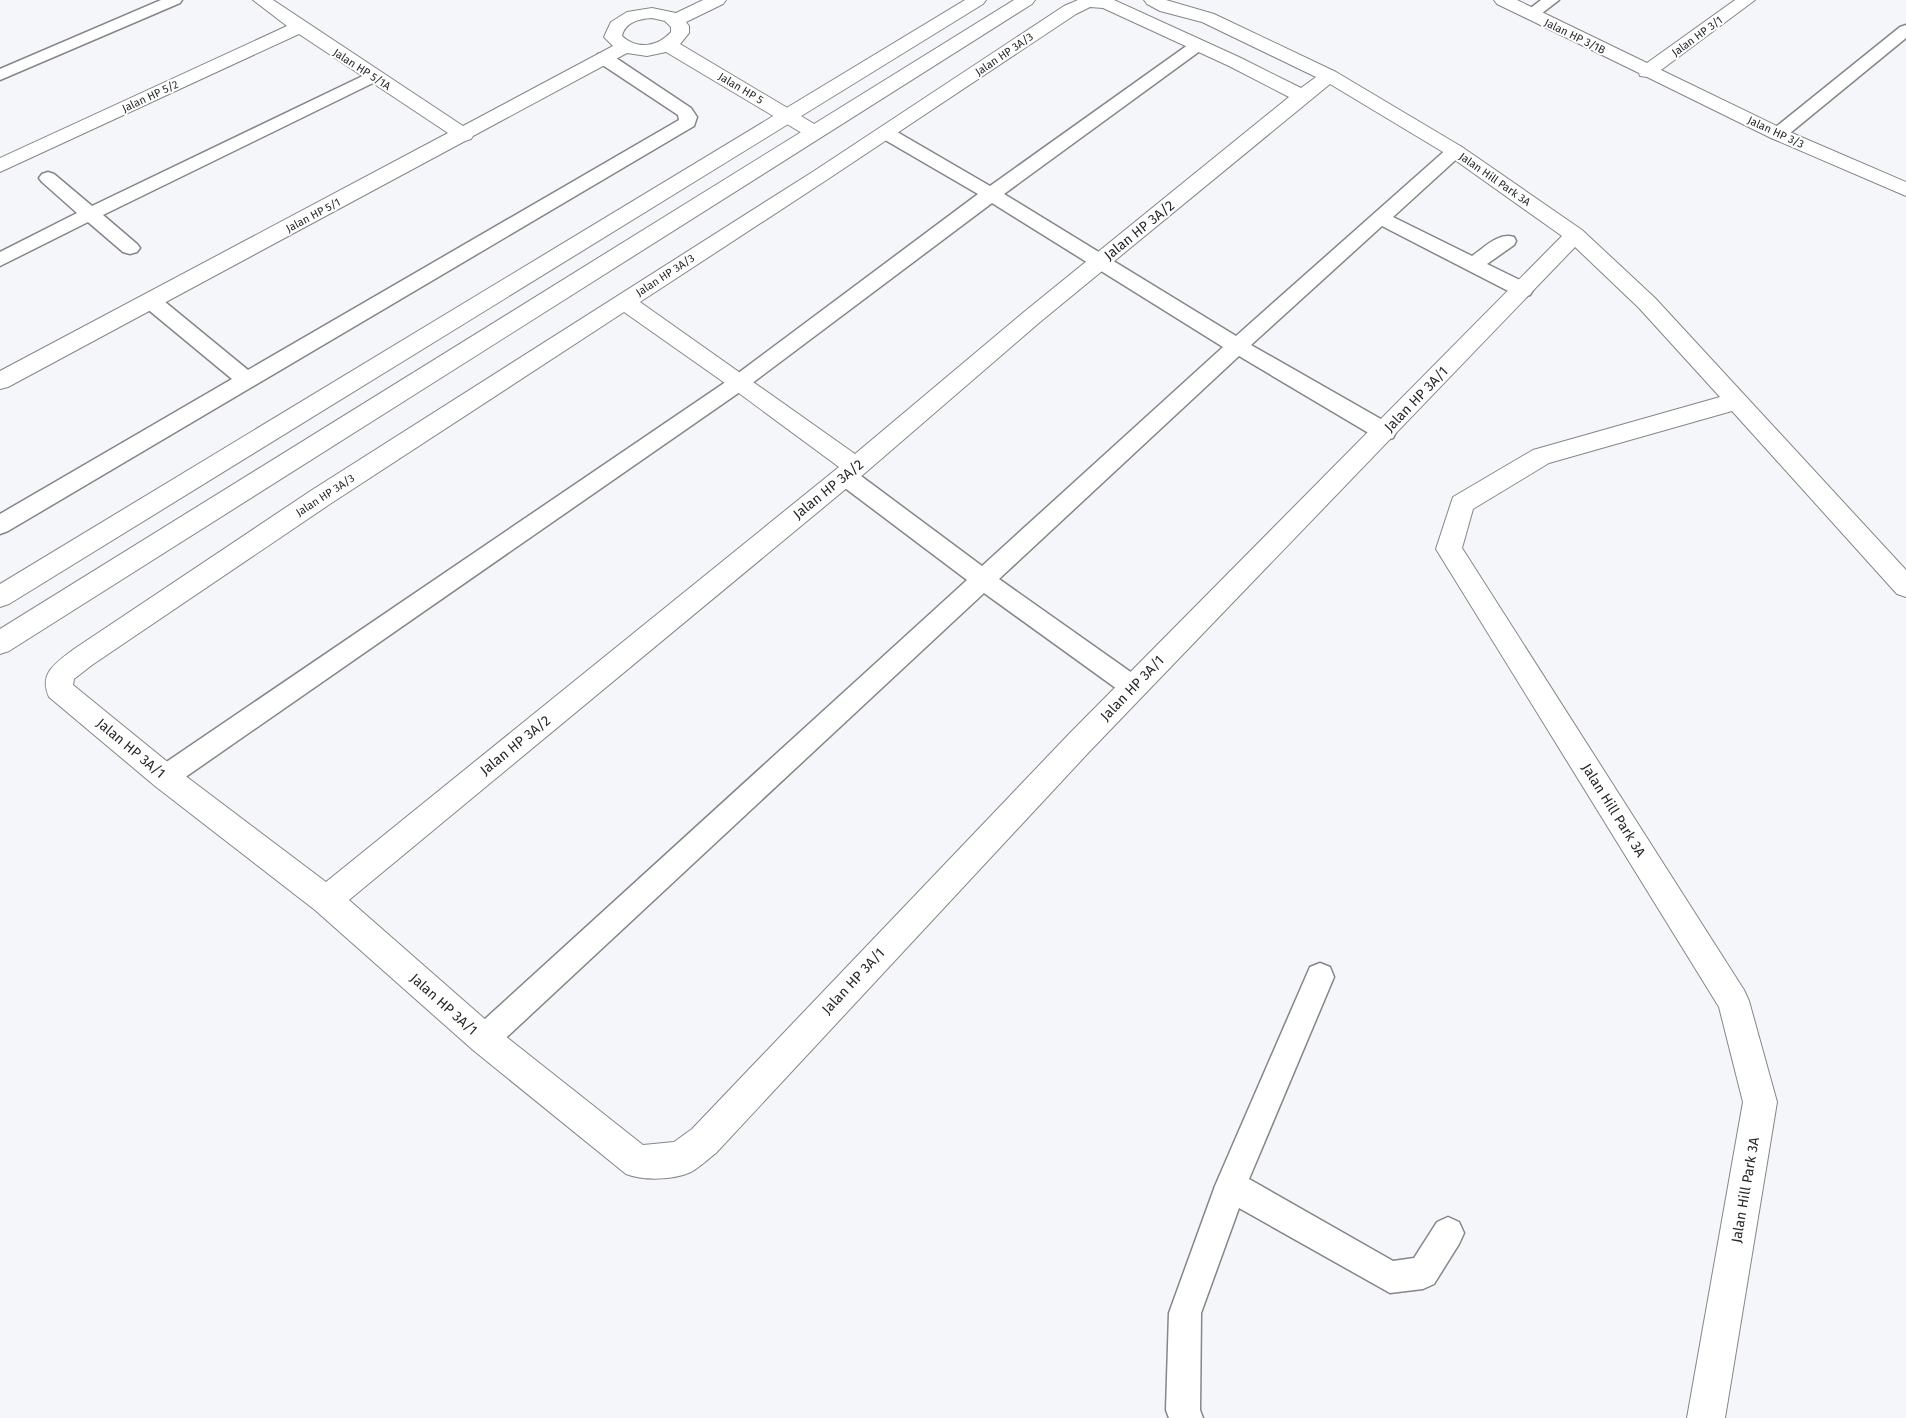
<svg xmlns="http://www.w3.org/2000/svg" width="1906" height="1418" font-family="'Fira Sans',sans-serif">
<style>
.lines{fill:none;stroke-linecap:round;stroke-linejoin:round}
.lane-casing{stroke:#848689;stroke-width:3}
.street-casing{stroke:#848689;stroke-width:2}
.secondary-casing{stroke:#848689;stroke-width:2}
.lane{fill:#fff;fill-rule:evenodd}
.street{fill:#fff;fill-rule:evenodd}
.secondary{fill:#fff;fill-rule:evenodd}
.labels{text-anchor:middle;stroke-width:4;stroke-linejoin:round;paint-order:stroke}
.far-street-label{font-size:11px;fill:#272729;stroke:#fff}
.street-label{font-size:14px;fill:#272729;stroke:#fff}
</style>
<rect width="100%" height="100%" fill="#f4f6f9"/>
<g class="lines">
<g class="lane-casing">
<g id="lane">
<polygon points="161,0 182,0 180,3 0,80 0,69"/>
<polygon points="1541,0 1559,0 1537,17 1525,17 1523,14"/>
<polygon points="1906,25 1906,38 1784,138 1778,139 1772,138 1769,134 1772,130 1900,27"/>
<path d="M1198,40L1204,42L1206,45L1204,48L1004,194L1236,336L1449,147L1455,146L1461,147L1464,151L1461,155L1393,217L1472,256C1484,248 1498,232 1514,237L1516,241L1514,245L1487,264L1530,285L1533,290L1530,295L1523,297L1516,295L1382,226L1251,345L1393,426L1396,432L1393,438L1385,440L1377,438L1239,356L999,579L1142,680L1145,687L1142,694L1133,697L1124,694L984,593L494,1049L484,1054L474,1049L469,1039L474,1029L967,580L837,482L834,476L837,470L845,468L853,470L982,566L1223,347L992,203L747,387L174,785L165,788L156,785L152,777L156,769L733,377L978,194L880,137L877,133L880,129L886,128L892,129L990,186L1192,42Z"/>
<polygon points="604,53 610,54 691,108 697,117 694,126 8,531 0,534 0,514 232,379 145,307 142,302 145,297 152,295 159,297 248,370 679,120 678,115 598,62 596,58 598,54"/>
<polygon points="373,71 379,72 381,76 379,80 103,215 137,244 140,248 137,252 130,254 123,252 88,222 0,266 0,252 77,213 42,182 39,178 42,174 48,172 54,174 92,206"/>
<polygon points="1320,963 1330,967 1334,977 1249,1179 1393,1261 1414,1258 1437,1222 1448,1217 1459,1222 1464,1233 1459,1244 1434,1284 1423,1289 1390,1293 1239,1208 1201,1313 1200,1410 1203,1418 1169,1418 1166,1410 1169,1313 1215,1186 1310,967"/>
</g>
</g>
<g class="street-casing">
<g id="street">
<path d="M253,0H273L463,126L613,46L604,37L611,22L627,12L652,8L676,13L703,0H726L723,4L686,22L689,26V33L680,44L821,128L824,132L821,136L814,138L807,136L666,52L647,56L627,53L473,136L471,139L465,141L8,387L0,389V371L448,133L299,34L0,172V158L287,26ZM652,18L665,21L671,27V32C658,47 637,50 622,36C625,22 639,19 652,18Z"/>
<path d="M1078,0H1114L1241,58L1301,88L1316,77L1202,22L1160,11L1147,4L1144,0H1166L1214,14L1336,72L1462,147L1582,230L1655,298L1906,570V597L1897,594L1732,411L1549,463L1473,509L1462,548L1744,990L1749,1001L1777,1102L1725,1418H1687L1743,1102L1719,1007L1436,549L1453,497L1533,450L1720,397L1639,308L1575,247L1089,752L716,1153C708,1159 700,1167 691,1172C673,1180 644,1181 626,1174L473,1050L315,910L155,786L49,697C38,673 57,662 74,649L312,490L814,171L1064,6ZM1090,7L1103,8L1229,66L1289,97L1024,312L855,454L640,302L828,179L1076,14ZM1330,84L1448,155L1562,236L1069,734L692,1129L674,1142L643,1145L495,1028L349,900L865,473L1040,322ZM624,312L732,388L839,467L326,882L175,768L73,685L74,679L92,665L330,504Z"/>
<polygon points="1494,0 1517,0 1647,63 1735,0 1755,0 1661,70 1785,130 1906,182 1906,196 1771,138 1647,77 1640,76 1639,73 1497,4"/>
</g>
</g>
<g class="secondary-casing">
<g id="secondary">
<polygon points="965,0 986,0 983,4 9,604 0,607 0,584"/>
<polygon points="1014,0 1035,0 1032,4 9,651 0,654 0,629"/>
</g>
</g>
<use href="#lane" class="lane"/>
<use href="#street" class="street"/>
<use href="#secondary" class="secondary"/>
</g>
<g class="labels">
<g class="far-street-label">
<text transform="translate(1575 36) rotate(26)" y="4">Jalan HP 3/1B</text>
<text transform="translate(1697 36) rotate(-36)" y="4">Jalan HP 3/1</text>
<text transform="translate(1004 54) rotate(-34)" y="4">Jalan HP 3A/3</text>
<text transform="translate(362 69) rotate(33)" y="4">Jalan HP 5/1A</text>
<text transform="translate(741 88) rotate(31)" y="4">Jalan HP 5</text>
<text transform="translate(150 96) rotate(-25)" y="4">Jalan HP 5/2</text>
<text transform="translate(1776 132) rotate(25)" y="4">Jalan HP 3/3</text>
<text transform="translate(1495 179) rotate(35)" y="4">Jalan Hill Park 3A</text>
<text transform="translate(313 215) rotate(-28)" y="4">Jalan HP 5/1</text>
<text transform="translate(665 275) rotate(-33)" y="4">Jalan HP 3A/3</text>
<text transform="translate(325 495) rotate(-33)" y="4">Jalan HP 3A/3</text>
</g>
<g class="street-label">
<text transform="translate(1139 230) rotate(-39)" y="5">Jalan HP 3A/2</text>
<text transform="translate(1416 399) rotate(-46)" y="5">Jalan HP 3A/1</text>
<text transform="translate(828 489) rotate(-39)" y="5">Jalan HP 3A/2</text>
<text transform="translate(1132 688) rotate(-46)" y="5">Jalan HP 3A/1</text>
<text transform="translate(515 745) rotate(-39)" y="5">Jalan HP 3A/2</text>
<text transform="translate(131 748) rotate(40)" y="5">Jalan HP 3A/1</text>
<text transform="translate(1614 810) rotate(58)" y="5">Jalan Hill Park 3A</text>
<text transform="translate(853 981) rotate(-47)" y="5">Jalan HP 3A/1</text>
<text transform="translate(444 1004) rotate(42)" y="5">Jalan HP 3A/1</text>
<text transform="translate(1745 1190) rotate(-80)" y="5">Jalan Hill Park 3A</text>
</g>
</g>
</svg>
